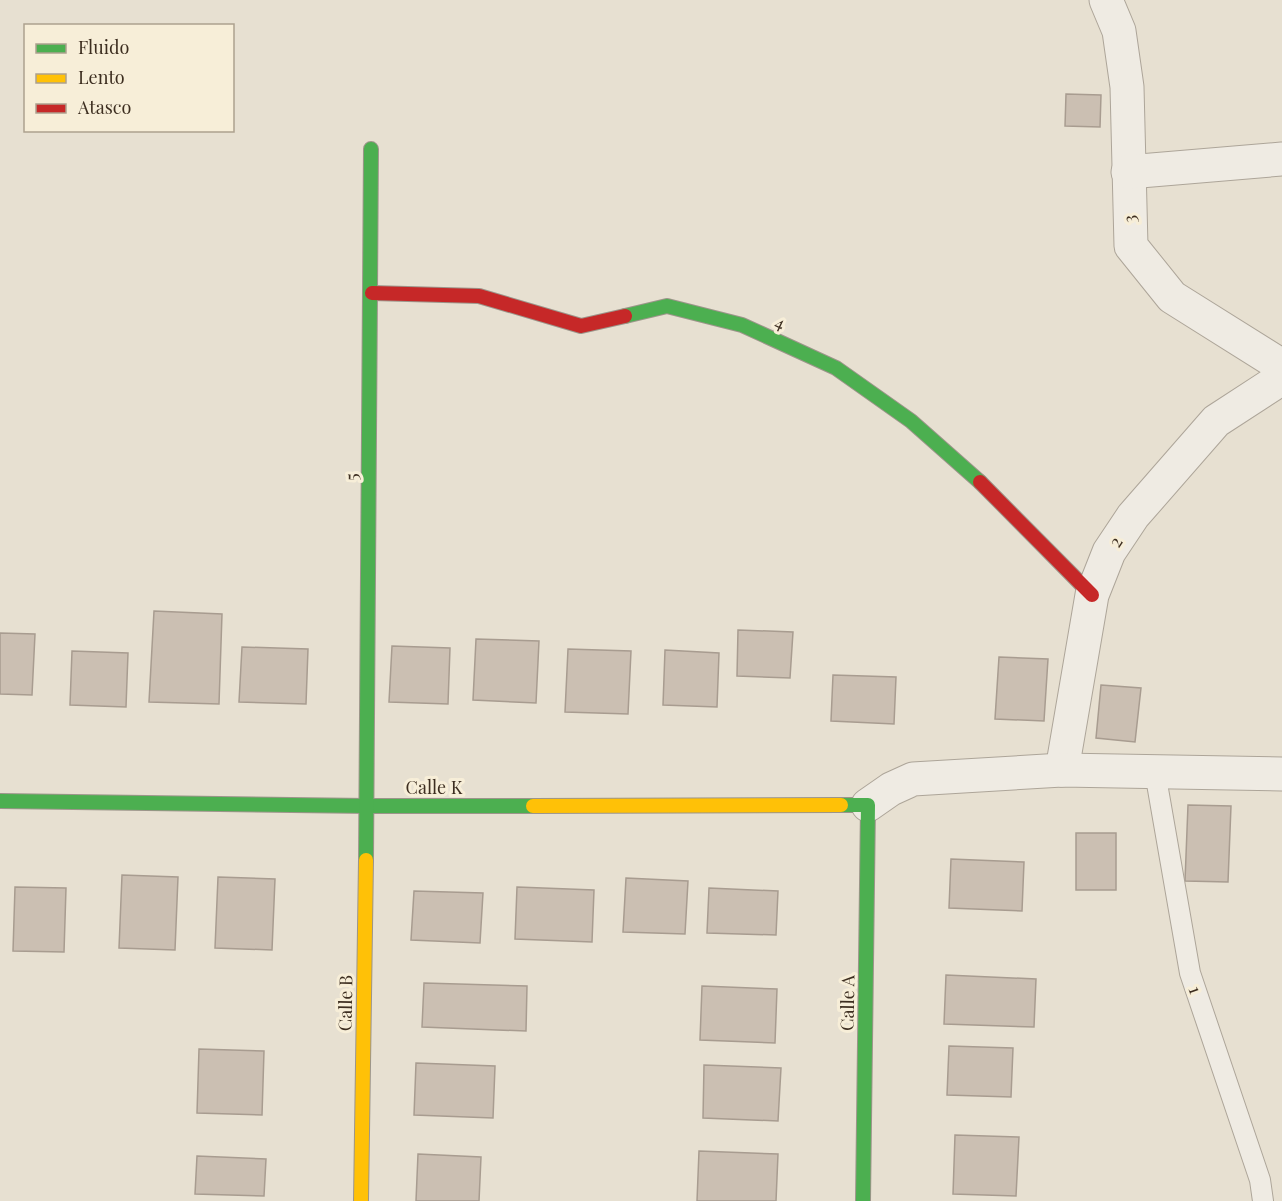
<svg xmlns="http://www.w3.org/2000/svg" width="1282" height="1201" font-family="'Playfair Display',serif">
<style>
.building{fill:#cbbfb2;stroke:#a89c90;stroke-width:1.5}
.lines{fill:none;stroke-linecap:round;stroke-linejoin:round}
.lane-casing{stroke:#ada599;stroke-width:22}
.street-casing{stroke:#ada599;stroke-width:35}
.fast-casing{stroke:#9c958a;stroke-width:16}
.slow-casing{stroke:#9c958a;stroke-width:16}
.jam-casing{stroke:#9c958a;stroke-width:16}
.lane{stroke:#efebe3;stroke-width:20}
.street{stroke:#efebe3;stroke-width:33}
.fast{stroke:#4caf50;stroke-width:14}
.slow{stroke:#ffc107;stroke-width:14}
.jam{stroke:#c62828;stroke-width:14}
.labels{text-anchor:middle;stroke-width:6;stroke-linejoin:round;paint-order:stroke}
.street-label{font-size:18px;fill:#3d2e20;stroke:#f7eed8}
</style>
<rect width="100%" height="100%" fill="#e7e0d1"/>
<g class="building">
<polygon points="1066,94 1101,95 1100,127 1065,126"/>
<polygon points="154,611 222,614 219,704 149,702"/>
<polygon points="738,630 793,632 790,678 737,676"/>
<polygon points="0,633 35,634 32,695 0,694"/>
<polygon points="476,639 539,641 536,703 473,700"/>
<polygon points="392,646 450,648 448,704 389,702"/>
<polygon points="242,647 308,649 306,704 239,702"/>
<polygon points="568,649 631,651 628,714 565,712"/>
<polygon points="665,650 719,653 717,707 663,705"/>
<polygon points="72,651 128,653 126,707 70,705"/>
<polygon points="999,657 1048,659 1044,721 995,719"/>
<polygon points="833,675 896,677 894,724 831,721"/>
<polygon points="1101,685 1141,688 1135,742 1096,738"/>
<polygon points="1188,805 1231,806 1228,882 1185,881"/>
<rect x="1076" y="833" width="40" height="57"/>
<polygon points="951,859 1024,862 1022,911 949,908"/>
<polygon points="122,875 178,877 175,950 119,948"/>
<polygon points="218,877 275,879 272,950 215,948"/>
<polygon points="626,878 688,881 685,934 623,932"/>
<polygon points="15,887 66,888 64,952 13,951"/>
<polygon points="517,887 594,890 592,942 515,939"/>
<polygon points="709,888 778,891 776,935 707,933"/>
<polygon points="414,891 483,893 480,943 411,940"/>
<polygon points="946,975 1036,979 1034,1027 944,1024"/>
<polygon points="424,983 527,986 526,1031 422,1027"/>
<polygon points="702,986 777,989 775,1043 700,1040"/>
<polygon points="949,1046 1013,1048 1011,1097 947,1095"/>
<polygon points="199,1049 264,1051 262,1115 197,1113"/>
<polygon points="416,1063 495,1066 493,1118 414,1115"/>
<polygon points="704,1065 781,1068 778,1121 703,1118"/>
<polygon points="955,1135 1019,1137 1016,1196 953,1194"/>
<polygon points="699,1151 778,1154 776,1201 697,1201"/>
<polygon points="418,1154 481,1157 479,1201 416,1201"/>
<polygon points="197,1156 266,1159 264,1196 195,1194"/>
</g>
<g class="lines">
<g class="lane-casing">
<polyline id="lane" points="1155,772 1190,973 1260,1180 1263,1201"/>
</g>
<g class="street-casing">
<g id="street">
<polyline points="1106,0 1119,31 1127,87 1131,246 1172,297 1282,366"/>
<polyline points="1128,172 1282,159"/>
<polyline points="1062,770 1092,595 1109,552 1133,516 1216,421 1282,378"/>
<polyline points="868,805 891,789 913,779 1062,770 1282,774"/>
</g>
</g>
<g class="fast-casing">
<g id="fast">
<polyline points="625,316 667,306 742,325 836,368 911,421 980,482"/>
<polyline points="0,801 367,806 533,806"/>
<polyline points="841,805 868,805 863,1201"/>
<polyline points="366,860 371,149"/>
</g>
</g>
<g class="slow-casing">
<g id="slow">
<polyline points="533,806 841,805"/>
<polyline points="361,1201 366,860"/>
</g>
</g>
<g class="jam-casing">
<g id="jam">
<polyline points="372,293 479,296 581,326 625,316"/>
<polyline points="980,482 1092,595"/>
</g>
</g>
<use href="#lane" class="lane"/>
<use href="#street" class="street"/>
<use href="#fast" class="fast"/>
<use href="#slow" class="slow"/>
<use href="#jam" class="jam"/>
</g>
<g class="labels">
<g class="street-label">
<text transform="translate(1130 219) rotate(-92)" y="6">3</text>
<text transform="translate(780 323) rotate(25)" y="6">4</text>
<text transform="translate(352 477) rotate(-89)" y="6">5</text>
<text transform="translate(1116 542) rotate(-56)" y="6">2</text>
<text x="434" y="794">Calle K</text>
<text transform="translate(1195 990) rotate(71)" y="6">1</text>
<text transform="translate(346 1003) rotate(-89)" y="6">Calle B</text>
<text transform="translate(848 1003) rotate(-89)" y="6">Calle A</text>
</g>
</g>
<rect x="24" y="24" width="210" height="108" fill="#f7eed8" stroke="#ada18e" stroke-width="1.5"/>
<rect x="36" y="44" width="30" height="9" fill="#4caf50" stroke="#ada18e" stroke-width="1.5"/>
<text x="78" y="54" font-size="18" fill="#3d2e20">Fluido</text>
<rect x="36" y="74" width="30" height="9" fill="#ffc107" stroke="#ada18e" stroke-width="1.5"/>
<text x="78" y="84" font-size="18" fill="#3d2e20">Lento</text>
<rect x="36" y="104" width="30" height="9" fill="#c62828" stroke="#ada18e" stroke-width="1.5"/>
<text x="78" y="114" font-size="18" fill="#3d2e20">Atasco</text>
</svg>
